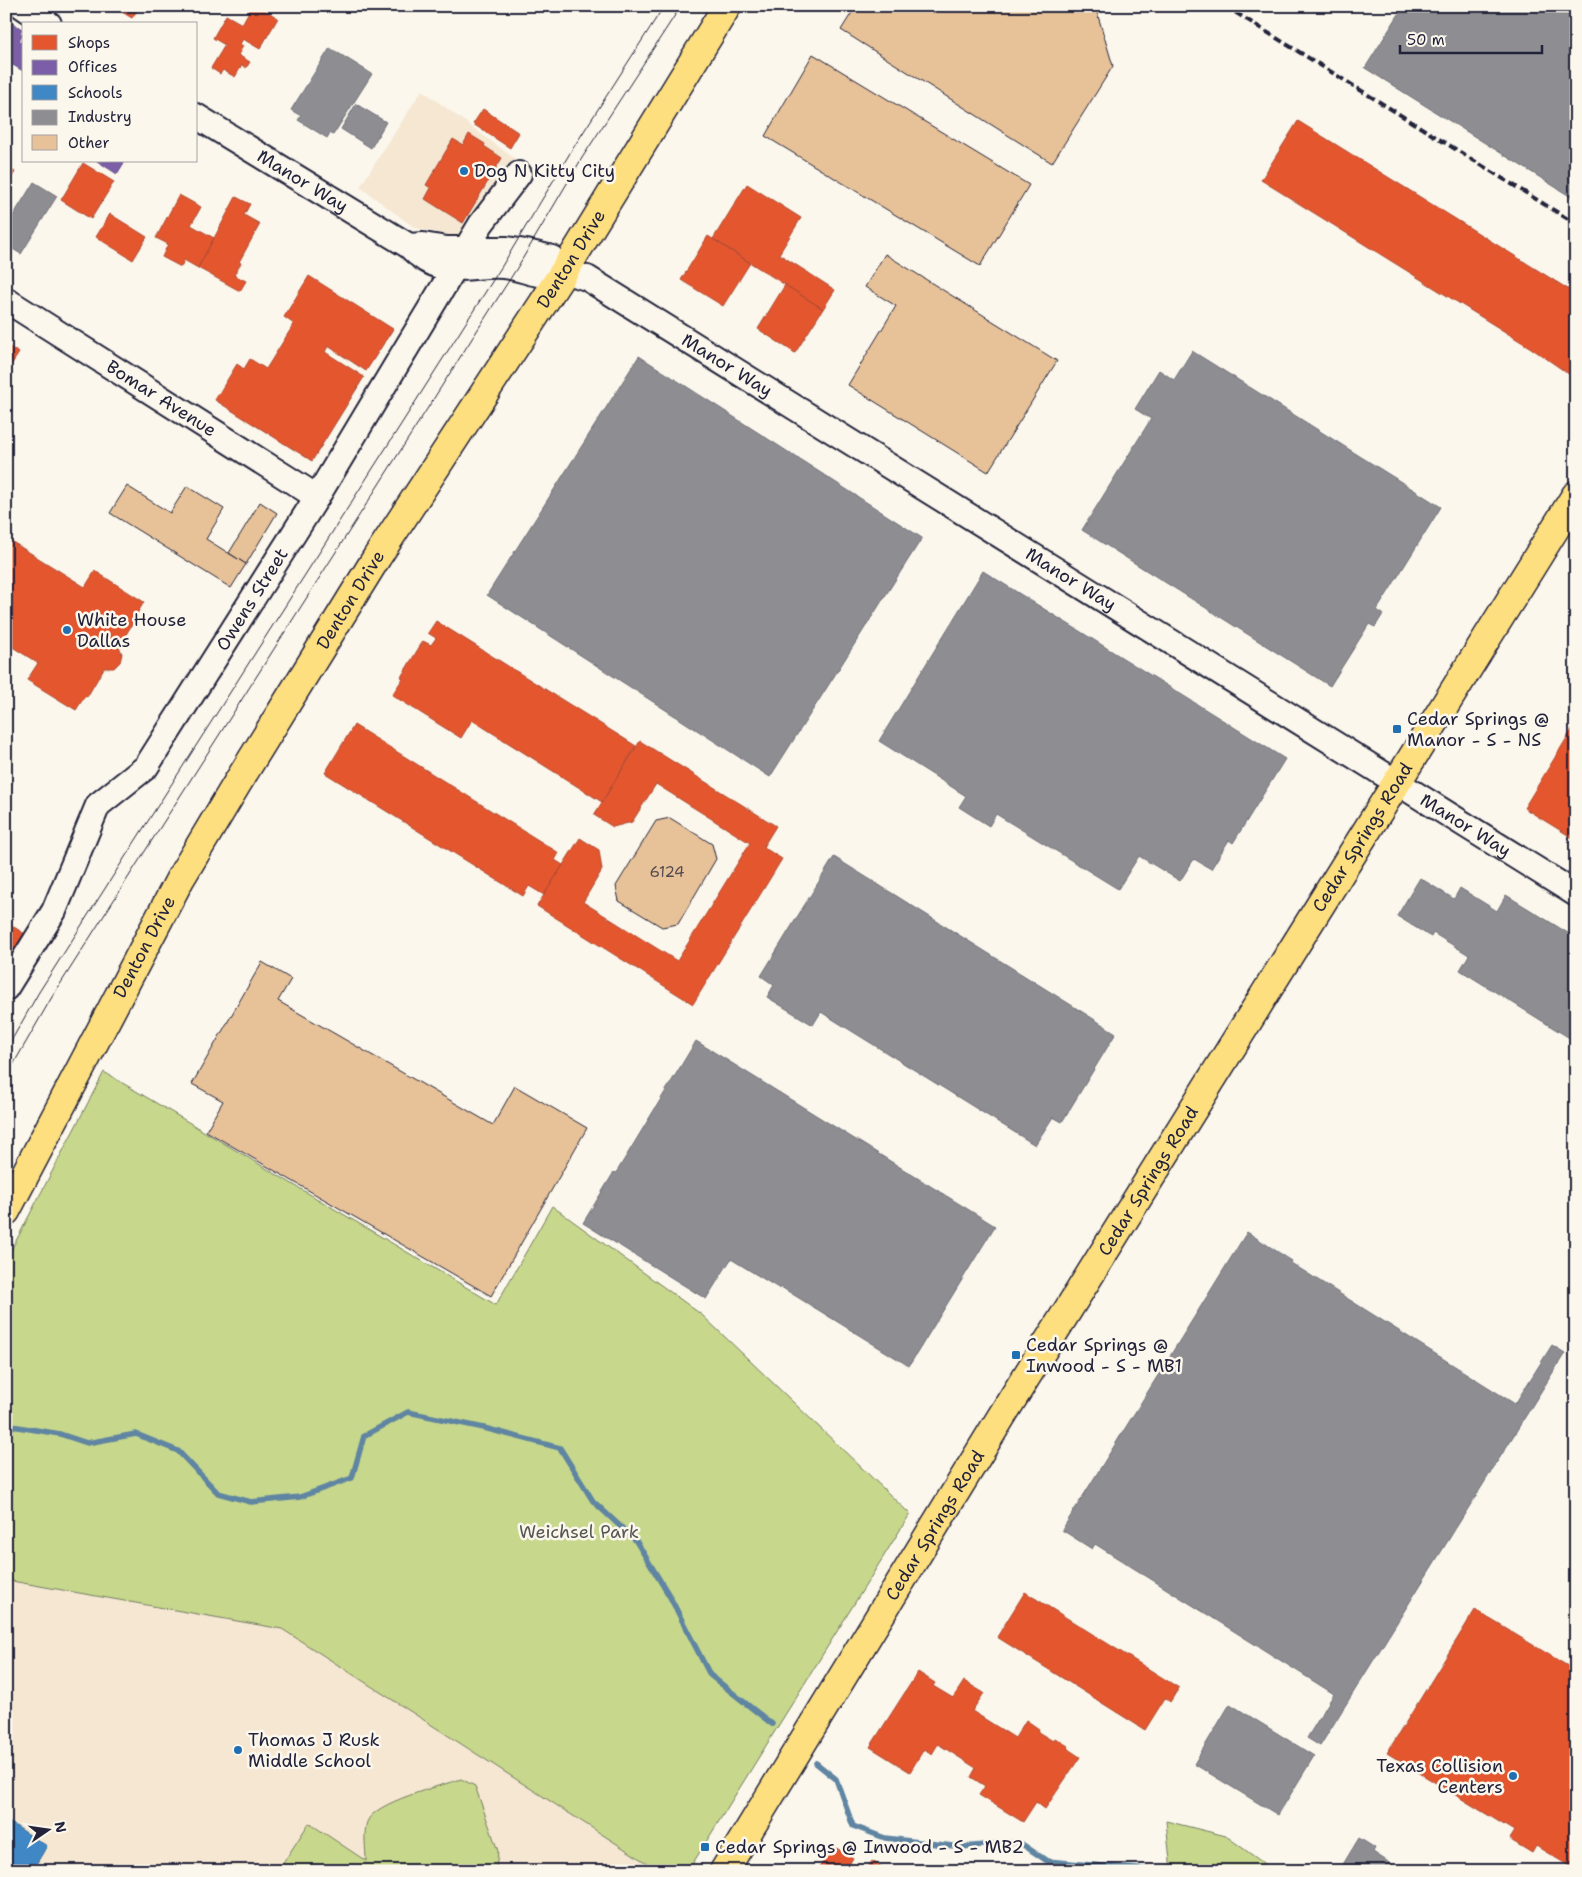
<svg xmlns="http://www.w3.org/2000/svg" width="1582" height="1877" font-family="'Shantell Sans',sans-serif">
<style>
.built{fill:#f5e7d2}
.green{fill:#c7d78b;stroke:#747c63}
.shops{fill:#e4572e;stroke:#aa4732}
.offices{fill:#7b5ea7;stroke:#604c87}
.schools{fill:#3f88c5;stroke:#36699c}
.industry{fill:#8d8d92;stroke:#6d6d78}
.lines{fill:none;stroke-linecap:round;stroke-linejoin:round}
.stream{stroke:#5e85a2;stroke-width:5.5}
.building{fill:#e7c197;stroke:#22223b}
.minor-casing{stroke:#22223b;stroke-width:28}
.major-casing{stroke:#22223b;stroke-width:31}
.minor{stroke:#fbf7ec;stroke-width:24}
.major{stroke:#fedf80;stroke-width:28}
.tram{stroke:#22223b;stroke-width:1}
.rail{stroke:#22223b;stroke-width:4;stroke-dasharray:8 4;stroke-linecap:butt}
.poi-dot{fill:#1f6fb2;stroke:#fbf7ec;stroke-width:2}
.labels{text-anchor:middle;stroke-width:5;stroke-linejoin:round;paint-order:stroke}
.number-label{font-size:15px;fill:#534a52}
.poi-label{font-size:18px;fill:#22223b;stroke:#fbf7ec;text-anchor:start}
.street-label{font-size:18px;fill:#22223b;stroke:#fbf7ec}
.park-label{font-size:18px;fill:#545853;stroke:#fbf7ec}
</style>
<rect width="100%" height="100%" fill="#fbf7ec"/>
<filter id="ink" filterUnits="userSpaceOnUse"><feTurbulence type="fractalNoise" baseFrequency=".02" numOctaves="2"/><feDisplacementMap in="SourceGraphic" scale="10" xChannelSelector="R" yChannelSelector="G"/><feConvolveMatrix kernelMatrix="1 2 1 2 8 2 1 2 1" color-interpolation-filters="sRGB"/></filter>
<g filter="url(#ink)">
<g class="built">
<polygon points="422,90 515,159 458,237 415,228 360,187"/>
<polygon points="6,1580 282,1629 659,1871 6,1871"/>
</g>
<g class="green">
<polygon points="104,1072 496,1305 552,1206 702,1315 910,1514 688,1871 659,1871 282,1629 6,1580 6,1260"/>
<path d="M461,1779L475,1786L498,1851L496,1871H278L309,1823L366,1861C366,1849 363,1834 367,1822C374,1802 440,1786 461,1779Z"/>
<polygon points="1166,1821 1226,1836 1266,1865 1268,1871 1171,1871"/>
</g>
<g class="shops">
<polygon points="112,6 140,6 132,18"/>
<polygon points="252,6 258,6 278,18 260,49 243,39 240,44 243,46 238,55 250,62 246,68 242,65 235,77 223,70 220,74 211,68 225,45 213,38 226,15 242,24"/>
<polygon points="483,109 519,133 510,148 473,124"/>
<polygon points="1298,121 1576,294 1576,379 1531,348 1261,180"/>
<polygon points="469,134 485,144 484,146 502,158 463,223 425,199 431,188 426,185 453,139 463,145"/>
<polygon points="83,163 114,182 91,219 61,200"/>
<polygon points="6,167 15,172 6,187"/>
<polygon points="747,184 801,218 779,254 835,290 823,309 713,239"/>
<polygon points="179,195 201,207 191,225 214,238 198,268 184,260 181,267 162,257 168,244 156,238"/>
<polygon points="236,197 250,204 244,215 260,224 239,262 241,263 234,275 246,281 240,291 198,268"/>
<polygon points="110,214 147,237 133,260 96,237"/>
<polygon points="708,236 750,263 723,306 681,280"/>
<polygon points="309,276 393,329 366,371 328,346 325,352 364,377 312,461 215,400 237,364 244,369 250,359 266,369 294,324 284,317"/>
<polygon points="785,285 823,309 795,353 758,329"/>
<polygon points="6,337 11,341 8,346 19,353 11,365 6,362"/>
<polygon points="6,538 85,587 95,571 144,602 135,617 136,618 119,646 122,654 120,662 114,668 104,668 87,697 85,696 76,710 27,680 38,663 6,643"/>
<polygon points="436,621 636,746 602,802 472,720 461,738 392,695 403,678 401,677 423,641 431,645 436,638 428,633"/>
<polygon points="1576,723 1576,840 1524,808"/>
<polygon points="354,725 559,853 555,860 563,865 544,895 529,886 523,896 325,773"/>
<polygon points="640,741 776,826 763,847 782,859 693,1004 537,906 580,838 599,850 602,870 583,902 677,961 750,843 656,784 632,822 613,827 594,815"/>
<polygon points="6,922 25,934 6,965"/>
<polygon points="1025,1592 1179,1688 1170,1702 1165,1698 1145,1730 997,1637"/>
<polygon points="1475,1610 1576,1671 1576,1870 1536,1846 1532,1853 1509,1839 1514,1831 1387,1753"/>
<polygon points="918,1672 935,1683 933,1686 953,1698 964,1681 984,1693 972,1711 1015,1738 1026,1720 1039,1729 1038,1732 1053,1741 1055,1738 1068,1746 1068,1749 1080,1757 1045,1809 1036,1802 1023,1822 979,1795 985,1786 971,1777 976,1768 938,1744 932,1754 924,1749 910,1772 870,1747"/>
<polygon points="833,1846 853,1858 847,1868 852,1871 817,1871"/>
<polygon points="872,1861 888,1871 866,1871"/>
</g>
<g class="offices">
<polygon points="6,19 22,29 20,33 23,35 19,41 24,44 23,71 6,61"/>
<polygon points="97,161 125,161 117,174"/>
</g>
<polygon class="schools" points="6,1820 47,1846 32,1871 6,1871"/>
<g class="industry">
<polygon points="1404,6 1565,6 1571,10 1576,8 1576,200 1365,68"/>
<polygon points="330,48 372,74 333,135 330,133 327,138 298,120 301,116 291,110"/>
<polygon points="356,104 386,122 371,148 341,129"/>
<polygon points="34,182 57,196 21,254 6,245 6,227"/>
<polygon points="1192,351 1441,507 1377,610 1383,614 1375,627 1369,624 1330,686 1082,530 1151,419 1135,409 1159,370 1174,380"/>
<polygon points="639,356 922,538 770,777 487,595"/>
<polygon points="983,571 1285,759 1233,843 1229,840 1211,869 1194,859 1180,881 1139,856 1118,889 996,814 989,826 959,807 966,796 879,741"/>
<polygon points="6,777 13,782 6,792"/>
<polygon points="834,857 1116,1033 1062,1122 1053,1117 1035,1145 821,1012 813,1025 767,997 774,985 761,976"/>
<polygon points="1420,878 1454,899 1460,888 1497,911 1506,895 1576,938 1576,1042 1460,970 1469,955 1433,933 1431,937 1397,916"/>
<polygon points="696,1041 995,1226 909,1366 781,1287 780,1289 731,1259 706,1299 583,1223 614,1172 616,1173"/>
<polygon points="1247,1232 1292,1261 1291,1263 1515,1404 1552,1345 1565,1353 1320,1746 1307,1738 1334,1694 1095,1544 1092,1549 1062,1530"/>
<polygon points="1230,1704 1314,1756 1278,1815 1194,1764"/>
<polygon points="1359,1838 1375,1848 1373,1852 1402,1871 1339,1871"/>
</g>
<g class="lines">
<g class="stream">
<polyline points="6,1425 60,1434 87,1443 136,1434 178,1451 218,1493 251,1502 300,1497 352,1478 364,1436 408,1412 484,1428 560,1448 593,1501 636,1541 670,1597 710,1675 772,1724"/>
<polyline points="816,1763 836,1779 853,1826 885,1838 962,1847 1019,1842 1047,1861 1159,1871"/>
</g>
</g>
<g class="building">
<polygon points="856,6 1095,6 1113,66 1052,163 841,30"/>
<polygon points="813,54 1029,185 980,266 765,136"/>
<polygon points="885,254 1057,361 988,472 848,385 896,306 865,287"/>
<polygon points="127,486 170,513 187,486 224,509 206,539 246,564 231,588 110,513"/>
<polygon points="260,502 277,513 246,564 229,553"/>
<polygon points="670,818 712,844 716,859 678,924 662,927 619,901 616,886 656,821"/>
<polygon points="262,962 291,979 278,1001 493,1125 515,1086 587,1128 491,1296 206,1131 223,1101 192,1084"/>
</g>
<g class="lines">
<g class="minor-casing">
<g id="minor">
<polyline points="22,6 49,24"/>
<path id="s1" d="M196,116L409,246C441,280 464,264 503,266C518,267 531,274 545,275C550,275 555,273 560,273C569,272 579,276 587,278L1576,894"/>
<polyline points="409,246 423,245 447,249 507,249 526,252 552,258 563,273"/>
<path id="s2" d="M6,300L317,497"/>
<path id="s3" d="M6,988L54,911L98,805L146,767L317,497L481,224L519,174"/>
</g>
</g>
<g class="major-casing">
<g id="major">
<path id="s4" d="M6,1211L180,879L238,782L377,557L563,273L727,6"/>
<path id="s5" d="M724,1871L1003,1414L1576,495"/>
</g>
</g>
<use href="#minor" class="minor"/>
<use href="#major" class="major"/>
<g class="tram">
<polyline points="6,1050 39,992 502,266 570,153 664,6"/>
<polyline points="6,1077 52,997 517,268 582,158 681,6"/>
</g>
<polyline class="rail" points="1225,6 1576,224"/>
</g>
</g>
<g class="poi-dot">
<circle cx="464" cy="171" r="5"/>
<circle cx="67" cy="630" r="5"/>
<rect x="1392" y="724" width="10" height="10" rx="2.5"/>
<rect x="1011" y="1350" width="10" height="10" rx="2.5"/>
<circle cx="238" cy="1750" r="5"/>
<circle cx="1513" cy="1776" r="5"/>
<rect x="700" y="1842" width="10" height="10" rx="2.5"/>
</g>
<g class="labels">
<g class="number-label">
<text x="667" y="877">6124</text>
</g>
<g class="poi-label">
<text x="474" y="177">Dog N Kitty City</text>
<text x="77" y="626">White House<tspan x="77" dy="21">Dallas</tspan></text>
<text x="1407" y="725">Cedar Springs @<tspan x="1407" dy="21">Manor - S - NS</tspan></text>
<text x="1026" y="1351">Cedar Springs @<tspan x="1026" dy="21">Inwood - S - MB1</tspan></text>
<text x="248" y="1746">Thomas J Rusk<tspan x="248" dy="21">Middle School</tspan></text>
<text x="1503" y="1772" text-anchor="end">Texas Collision<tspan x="1503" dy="21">Centers</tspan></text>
<text x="715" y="1853">Cedar Springs @ Inwood - S - MB2</text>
</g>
<g class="street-label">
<text dy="6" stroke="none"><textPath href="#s1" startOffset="125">Manor Way</textPath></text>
<text dy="6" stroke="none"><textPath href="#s4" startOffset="1108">Denton Drive</textPath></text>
<text dy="6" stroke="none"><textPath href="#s1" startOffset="601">Manor Way</textPath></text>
<text dy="6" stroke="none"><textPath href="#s2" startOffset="184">Bomar Avenue</textPath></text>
<text dy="6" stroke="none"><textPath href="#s1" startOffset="1006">Manor Way</textPath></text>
<text dy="6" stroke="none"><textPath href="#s3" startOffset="465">Owens Street</textPath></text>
<text dy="6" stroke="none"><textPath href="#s4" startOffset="702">Denton Drive</textPath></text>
<text dy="6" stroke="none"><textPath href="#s1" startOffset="1471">Manor Way</textPath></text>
<text dy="6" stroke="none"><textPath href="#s5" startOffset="1215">Cedar Springs Road</textPath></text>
<text dy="6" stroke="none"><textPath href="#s4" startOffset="298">Denton Drive</textPath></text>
<text dy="6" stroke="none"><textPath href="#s5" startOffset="810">Cedar Springs Road</textPath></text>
<text dy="6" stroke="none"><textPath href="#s5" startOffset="405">Cedar Springs Road</textPath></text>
</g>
<g class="park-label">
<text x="579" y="1538">Weichsel Park</text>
</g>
</g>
<rect width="1582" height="1877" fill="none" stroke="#fbf7ec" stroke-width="25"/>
<rect x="12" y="12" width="1557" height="1852" fill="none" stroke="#22223b" stroke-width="2" filter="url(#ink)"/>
<rect x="22" y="22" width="175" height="140" fill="#fbf7ec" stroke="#a4a2a5"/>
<rect x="32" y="35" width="25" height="15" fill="#e4572e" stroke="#a4a2a5"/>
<text x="68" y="48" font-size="15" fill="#22223b">Shops</text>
<rect x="32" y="60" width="25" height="15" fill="#7b5ea7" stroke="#a4a2a5"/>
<text x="68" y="72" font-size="15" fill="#22223b">Offices</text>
<rect x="32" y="85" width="25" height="15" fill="#3f88c5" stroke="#a4a2a5"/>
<text x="68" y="98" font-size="15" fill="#22223b">Schools</text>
<rect x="32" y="110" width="25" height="15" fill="#8d8d92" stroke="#a4a2a5"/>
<text x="68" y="122" font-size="15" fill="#22223b">Industry</text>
<rect x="32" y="135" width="25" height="15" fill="#e7c197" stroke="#a4a2a5"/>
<text x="68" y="148" font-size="15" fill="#22223b">Other</text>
<g transform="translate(48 1830) rotate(77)" stroke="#fbf7ec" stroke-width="4" paint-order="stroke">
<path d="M0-4L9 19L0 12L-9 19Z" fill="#22223b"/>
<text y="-8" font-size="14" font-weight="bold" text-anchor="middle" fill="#22223b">N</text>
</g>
<path d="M1400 45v8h142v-8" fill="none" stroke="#22223b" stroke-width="2.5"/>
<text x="1407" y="45" font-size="15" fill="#22223b" stroke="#fbf7ec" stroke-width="4" paint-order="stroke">50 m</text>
</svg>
